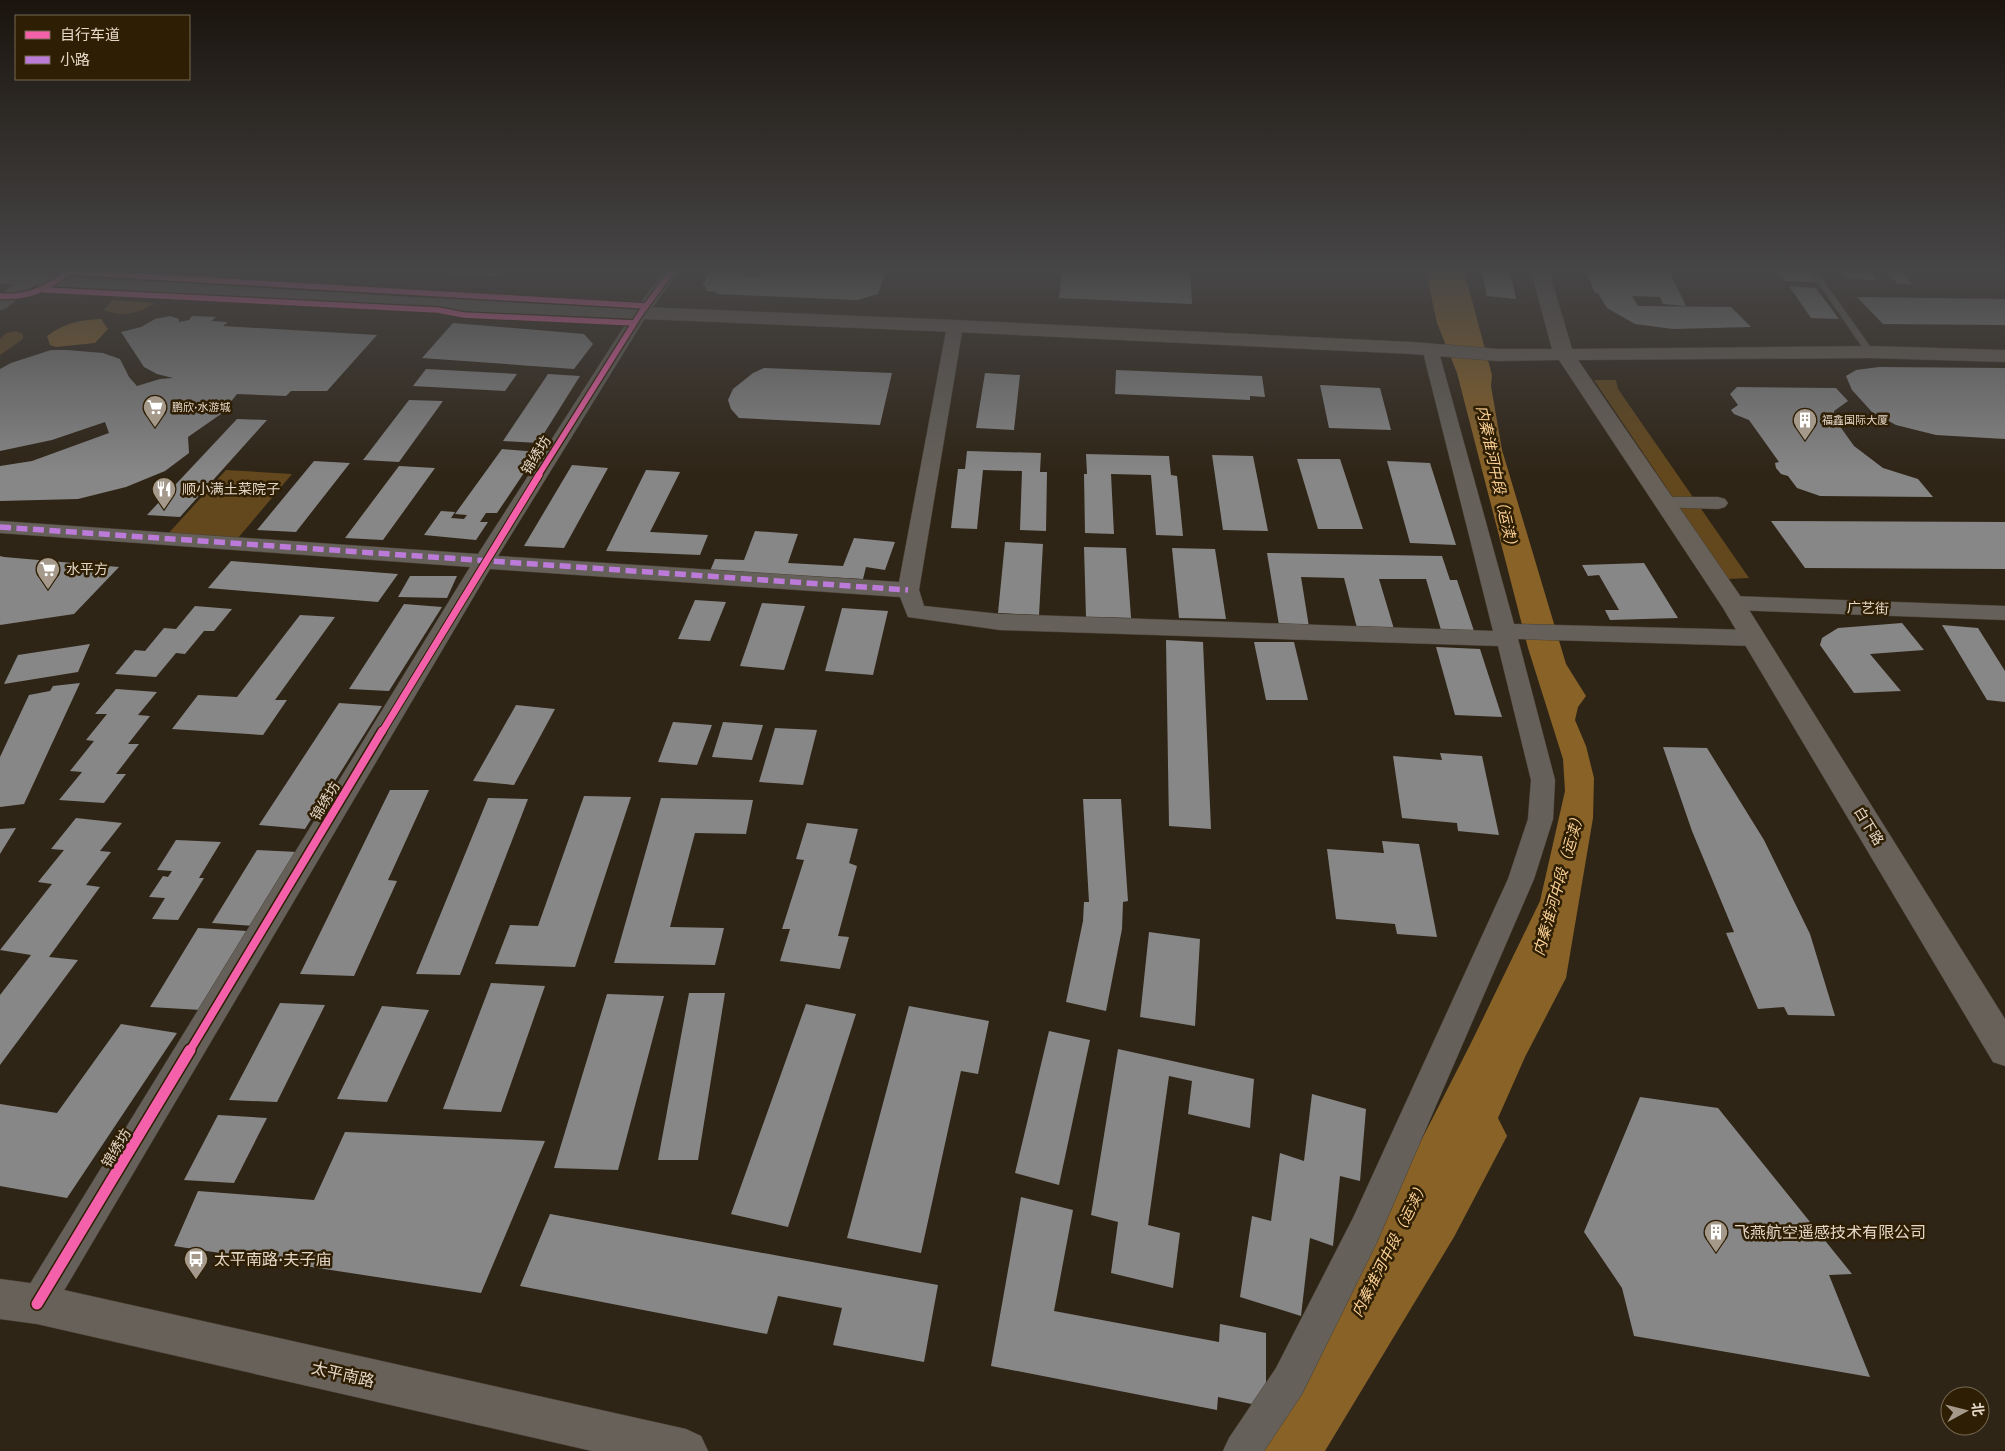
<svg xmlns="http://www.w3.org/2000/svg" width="2005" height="1451" font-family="'IBM Plex Sans','Noto Sans SC',sans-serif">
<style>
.green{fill:#63481d}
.water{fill:#886227}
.building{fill:#888787}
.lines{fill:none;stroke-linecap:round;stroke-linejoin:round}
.service-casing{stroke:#4a4135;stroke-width:1}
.minor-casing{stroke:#4a4135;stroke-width:1}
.secondary-casing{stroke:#4a4135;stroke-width:1}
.service{fill:#656059;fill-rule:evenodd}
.minor{fill:#656059;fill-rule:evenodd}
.secondary{fill:#686159;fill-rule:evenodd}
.quiet{stroke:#bd7bd9;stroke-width:5.5;stroke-dasharray:11 5.5;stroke-linecap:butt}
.cycleway-far3-casing{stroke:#2e1e03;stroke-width:8}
.cycleway-far2-casing{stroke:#2e1e03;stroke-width:9}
.cycleway-far1-casing{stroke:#2e1e03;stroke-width:11}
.cycleway-casing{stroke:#2e1e03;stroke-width:14}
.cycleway-far3{stroke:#f560ab;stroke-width:5.5}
.cycleway-far2{stroke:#f560ab;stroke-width:7}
.cycleway-far1{stroke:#f560ab;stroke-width:8}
.cycleway{stroke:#f560ab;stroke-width:11}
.labels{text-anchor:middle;stroke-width:5;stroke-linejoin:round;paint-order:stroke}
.far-poi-label{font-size:11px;fill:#e3d7c8;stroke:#2e1e03;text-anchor:start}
.street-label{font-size:14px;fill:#e3d7c8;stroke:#2e1e03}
.poi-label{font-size:14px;fill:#e3d7c8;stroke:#2e1e03;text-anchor:start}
.water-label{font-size:15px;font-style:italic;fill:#fbd095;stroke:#2e1e03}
.near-poi-label{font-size:16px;fill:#e3d7c8;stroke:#2e1e03;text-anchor:start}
.near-street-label{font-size:16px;fill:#e3d7c8;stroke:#2e1e03}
</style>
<rect width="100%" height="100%" fill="#2f2517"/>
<g class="green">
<path d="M112,300L155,303C140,313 121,318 104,310Z"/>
<polygon points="16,331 23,334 23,339 0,355 0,339 6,333"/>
<polygon points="1594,380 1616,380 1618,389 1749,578 1728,579"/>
<polygon points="226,470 292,474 238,538 167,535"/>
</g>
<g class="water">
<polygon points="1426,271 1464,271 1492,375 1491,386 1502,450 1566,664 1586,696 1578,707 1575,720 1586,746 1594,778 1593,818 1566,978 1525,1057 1498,1118 1507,1136 1454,1237 1325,1451 1251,1451 1321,1336 1470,1045 1540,901 1565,791 1563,759 1528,648 1457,373 1437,323"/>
<path d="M101,319L108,329L95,343L56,347L50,345L47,336C65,323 79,320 101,319Z"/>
</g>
<g class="building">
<polygon points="435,271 503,271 499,276"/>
<polygon points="710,271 745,271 743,276 758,277 760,273 755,271 890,271 885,274 878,294 858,300 716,294 717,292 707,291 705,286 702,286"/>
<polygon points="1062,271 1190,271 1192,304 1059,298"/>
<polygon points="1482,271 1510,271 1516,299 1487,296"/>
<polygon points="1586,271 1669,271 1686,306 1663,304 1660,297 1632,296 1638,306 1731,307 1751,327 1673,329 1635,324 1607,308 1598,293 1595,293"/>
<polygon points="1777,271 1810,271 1818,282 1784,281"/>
<polygon points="1842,271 1869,271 1876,280 1848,279"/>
<polygon points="1886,271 1900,271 1913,284 1898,284"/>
<polygon points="1789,286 1816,288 1839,319 1811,318"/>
<polygon points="1857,297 2005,299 2005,325 1883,324"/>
<polygon points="170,316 179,319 179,322 189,320 192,316 216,317 211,321 228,322 223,326 377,335 327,391 291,391 286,396 237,394 221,414 188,437 189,453 165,471 126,487 78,499 0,501 0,466 32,461 109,433 105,422 52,440 0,451 0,369 11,363 51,350 67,350 103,353 120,359 129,377 137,386 160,379 173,378 157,374 144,367 121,332 141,327 155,319"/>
<polygon points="453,323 584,334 593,344 574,369 422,358"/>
<polygon points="1879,367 2005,368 2005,439 1936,435 1896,425 1872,412 1852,390 1846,376 1856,370"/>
<polygon points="764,368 892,373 880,425 739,418 731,409 728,400 733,389 753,373"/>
<polygon points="426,369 517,374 505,391 413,386"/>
<polygon points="1116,370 1262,376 1265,397 1250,396 1250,400 1115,394"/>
<polygon points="985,373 1020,375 1014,430 976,428"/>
<polygon points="548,374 580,376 538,443 503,441"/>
<polygon points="1320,385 1380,388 1391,430 1329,428"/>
<polygon points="1737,387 1836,388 1848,401 1834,411 1834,418 1854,446 1883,468 1918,479 1933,497 1820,496 1797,488 1788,476 1781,474 1776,468 1775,463 1779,462 1749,420 1734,414 1731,410 1738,405 1730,394"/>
<polygon points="409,400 443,401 399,462 363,460"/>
<polygon points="237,419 267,420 180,517 147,515"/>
<polygon points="502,449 538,452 497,513 486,513 480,522 488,522 476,540 424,535 441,511 455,512 451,518 464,519 467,515 455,514"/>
<polygon points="967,451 1041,453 1040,472 1047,472 1046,531 1020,530 1022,471 983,470 977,529 951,528 958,469 965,469"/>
<polygon points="1086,454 1169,456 1171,475 1177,476 1183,536 1156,535 1151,475 1111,474 1114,534 1085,533 1084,474 1087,474"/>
<polygon points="1212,455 1253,456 1268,531 1223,530"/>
<polygon points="1297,459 1340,459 1363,529 1318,529"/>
<polygon points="314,461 350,463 296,532 257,530"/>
<polygon points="1387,461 1430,463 1456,545 1410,543"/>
<polygon points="572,465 608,468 564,548 524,546"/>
<polygon points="399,466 435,468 383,540 345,538"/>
<polygon points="646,470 680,472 650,532 708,535 700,555 606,551"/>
<polygon points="1771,521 2005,522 2005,569 1805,568"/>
<polygon points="755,531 798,534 788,563 843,566 854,538 895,542 885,570 866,567 863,579 710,571 715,559 744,560"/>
<polygon points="1005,542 1043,544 1039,615 998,613"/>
<polygon points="1084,547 1126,548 1131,618 1086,617"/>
<polygon points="1172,548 1215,549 1226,619 1179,618"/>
<polygon points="1267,553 1442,556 1450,580 1457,580 1474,631 1441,630 1426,579 1379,579 1394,629 1357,628 1344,578 1301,577 1309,627 1279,625"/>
<polygon points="0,556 4,557 119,567 74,614 0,625"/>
<polygon points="231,561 398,574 378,602 208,588"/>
<polygon points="1644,563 1678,618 1610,620 1605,610 1619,610 1599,575 1588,576 1582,565"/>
<polygon points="410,576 457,576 447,598 398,597"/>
<polygon points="695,600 726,602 710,641 678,639"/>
<polygon points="762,603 805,606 784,670 740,666"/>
<polygon points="404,604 442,607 389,691 349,689"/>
<polygon points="195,606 232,609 214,631 204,631 185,654 176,653 156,677 115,674 135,650 145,651 164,628 176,629"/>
<polygon points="842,608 888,611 873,675 825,671"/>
<polygon points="300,615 335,617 275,700 287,700 263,735 172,729 198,695 237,697"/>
<polygon points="1902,623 1924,650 1870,654 1901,691 1854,693 1820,645 1822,638 1838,628"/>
<polygon points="1942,625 1978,628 2005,671 2005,702 1987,700"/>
<polygon points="1166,640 1203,642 1211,829 1169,826"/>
<polygon points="1254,642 1294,642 1308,700 1266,700"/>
<polygon points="90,644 78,672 4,684 18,655"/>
<polygon points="1436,647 1480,649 1502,717 1455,715"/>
<polygon points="80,683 24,804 0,807 0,757 29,695 50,691 53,686"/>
<polygon points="116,689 157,692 138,715 150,716 128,744 139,744 116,774 126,774 104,803 59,800 82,772 70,771 94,741 86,740 107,714 95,714"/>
<polygon points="339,703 382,706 305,829 259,825"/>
<polygon points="516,705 555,709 514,785 473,781"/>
<polygon points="673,722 712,725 697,765 658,762"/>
<polygon points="723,722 763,725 752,760 712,757"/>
<polygon points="775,728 817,730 803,785 759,782"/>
<polygon points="1663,747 1707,748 1764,840 1810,934 1835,1016 1788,1015 1784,1007 1758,1009 1726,933 1734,932 1692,831"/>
<polygon points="1440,753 1482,756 1499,835 1458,831 1457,823 1402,818 1393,756 1442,760"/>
<polygon points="390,790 429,790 388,880 397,881 354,976 300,974"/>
<polygon points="584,796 631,797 575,967 495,964 510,925 538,926"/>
<polygon points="488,798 528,799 460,975 416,974"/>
<polygon points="661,798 753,800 746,834 695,833 670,927 724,928 715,965 614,963"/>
<polygon points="1083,799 1121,799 1128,901 1123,902 1122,929 1106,1011 1066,1002 1083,921 1084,902 1089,902"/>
<polygon points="76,818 122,823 100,851 111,852 86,885 100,887 49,957 78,960 0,1065 0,995 31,955 0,950 52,884 38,882 64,850 51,849"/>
<polygon points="807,823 858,829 849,863 857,866 838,936 849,937 840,969 780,961 790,929 782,929 804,860 796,859"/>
<polygon points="16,828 0,854 0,829"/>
<polygon points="176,840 221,842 199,878 204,878 178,920 152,919 165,898 149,897 163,876 168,877 172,871 157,870"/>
<polygon points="1382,841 1419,844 1437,937 1397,934 1395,924 1336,919 1327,849 1384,853"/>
<polygon points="257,850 297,852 254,926 212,923"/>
<polygon points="198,928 247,931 201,1010 150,1007"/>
<polygon points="1149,932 1200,939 1195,1026 1140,1017"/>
<polygon points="491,983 545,986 501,1112 443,1109"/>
<polygon points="689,993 725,993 698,1160 658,1160"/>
<polygon points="607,994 664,996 618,1170 554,1168"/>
<polygon points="280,1003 325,1005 277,1102 229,1100"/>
<polygon points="806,1004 856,1014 788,1227 731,1214"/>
<polygon points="382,1006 429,1010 387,1102 337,1099"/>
<polygon points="909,1006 989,1021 978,1074 961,1071 921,1253 847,1238"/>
<polygon points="121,1024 177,1033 67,1198 0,1186 0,1104 57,1113"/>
<polygon points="1049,1031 1090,1040 1059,1185 1015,1173"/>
<polygon points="1118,1049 1254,1079 1250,1128 1188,1114 1192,1081 1169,1076 1148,1225 1180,1233 1173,1288 1111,1273 1118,1222 1091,1215"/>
<polygon points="1312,1094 1366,1109 1360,1181 1340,1176 1333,1246 1310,1238 1301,1316 1240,1297 1252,1216 1271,1221 1280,1153 1304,1161"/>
<polygon points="1640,1097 1718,1108 1852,1274 1829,1275 1870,1377 1634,1336 1622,1288 1584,1232"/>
<polygon points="218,1115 267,1118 234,1183 184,1180"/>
<polygon points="345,1132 545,1141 481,1293 174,1246 198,1191 314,1200"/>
<polygon points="1021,1197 1073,1210 1054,1311 1219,1342 1220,1324 1266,1333 1266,1407 1218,1397 1217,1410 991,1366"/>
<polygon points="550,1214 938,1285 924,1362 833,1345 842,1308 778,1296 767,1334 520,1286"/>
</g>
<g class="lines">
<g class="service-casing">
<polygon id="service" points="1810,271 1817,271 1874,352 1873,354 1867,354"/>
</g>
<g class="minor-casing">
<g id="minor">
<polygon points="664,271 679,271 647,315 498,556 899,582 947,326 955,321 963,326 919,590 924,606 1000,614 1493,631 1424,356 1426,352 1438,352 1440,356 1514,624 1753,630 1761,633 1764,638 1761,643 1753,646 1518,639 1555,780 1553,819 1534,879 1377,1242 1302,1394 1264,1451 1223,1451 1229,1438 1276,1368 1353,1218 1508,879 1528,819 1531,780 1498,646 1000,630 908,617 900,597 490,569 49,1316 37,1321 25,1316 20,1304 25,1292 470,567 0,533 0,521 478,554 632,314"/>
<polygon points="1664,497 1718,497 1725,499 1728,503 1725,507 1718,509 1657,507 1654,503 1657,499"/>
<polygon points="1732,596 2005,606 2005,620 1732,610 1724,608 1721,603 1724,598"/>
</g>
</g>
<g class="secondary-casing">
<g id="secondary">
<polygon points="30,271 42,271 45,275 428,298 955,320 1412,342 1498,349 1552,349 1531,271 1549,271 1572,349 1870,346 2005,350 2005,362 1870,358 1578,360 1741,597 2005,1019 2005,1066 1993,1062 1723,608 1559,360 1498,361 1412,354 955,332 428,310 34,285 6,308 0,310 0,295 14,284 0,283 0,273 26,274"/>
<polygon points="0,1279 37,1284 686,1429 701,1436 708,1451 592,1451 37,1324 0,1319"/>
</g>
</g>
<use href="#service" class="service"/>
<use href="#minor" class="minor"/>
<use href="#secondary" class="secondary"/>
<polyline class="quiet" points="0,527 908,590"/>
<g class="cycleway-far3-casing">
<g id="cycleway-far3">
<polyline points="45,290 438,310 464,315 634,323"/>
<path d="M0,296C29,298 46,289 69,272L646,306"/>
<polyline points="538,476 640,314 672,271"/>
</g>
</g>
<g class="cycleway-far2-casing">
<polyline id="cycleway-far2" points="382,732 539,475"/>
</g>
<g class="cycleway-far1-casing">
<polyline id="cycleway-far1" points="189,1052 382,731"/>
</g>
<g class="cycleway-casing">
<polyline id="cycleway" points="37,1304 190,1050"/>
</g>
<use href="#cycleway-far3" class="cycleway-far3"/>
<use href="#cycleway-far2" class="cycleway-far2"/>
<use href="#cycleway-far1" class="cycleway-far1"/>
<use href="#cycleway" class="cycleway"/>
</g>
<linearGradient id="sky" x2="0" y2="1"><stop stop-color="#1a140d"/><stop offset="0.57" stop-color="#474647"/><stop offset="1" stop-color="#474647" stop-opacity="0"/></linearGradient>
<rect width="2005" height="474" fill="url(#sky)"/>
<defs>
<g id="supermarket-pin" transform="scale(1.25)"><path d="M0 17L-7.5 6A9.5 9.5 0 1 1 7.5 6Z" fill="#a4998a" stroke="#2e1e03"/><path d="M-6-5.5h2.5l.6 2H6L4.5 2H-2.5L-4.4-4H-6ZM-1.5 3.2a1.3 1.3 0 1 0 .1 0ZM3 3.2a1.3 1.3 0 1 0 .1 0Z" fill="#fff"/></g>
<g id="building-pin" transform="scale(1.25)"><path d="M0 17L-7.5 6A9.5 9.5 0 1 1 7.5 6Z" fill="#a4998a" stroke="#2e1e03"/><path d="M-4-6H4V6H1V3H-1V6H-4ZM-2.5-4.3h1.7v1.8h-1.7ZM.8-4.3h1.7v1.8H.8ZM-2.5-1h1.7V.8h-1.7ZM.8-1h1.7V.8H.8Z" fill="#fff"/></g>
<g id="restaurant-pin" transform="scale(1.25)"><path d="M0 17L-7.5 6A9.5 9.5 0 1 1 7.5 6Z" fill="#a4998a" stroke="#2e1e03"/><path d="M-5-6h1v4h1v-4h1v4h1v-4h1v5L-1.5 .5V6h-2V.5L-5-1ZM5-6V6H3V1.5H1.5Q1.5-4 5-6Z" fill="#fff"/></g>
<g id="bus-pin" transform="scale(1.25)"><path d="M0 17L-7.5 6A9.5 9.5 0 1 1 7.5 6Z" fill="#a4998a" stroke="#2e1e03"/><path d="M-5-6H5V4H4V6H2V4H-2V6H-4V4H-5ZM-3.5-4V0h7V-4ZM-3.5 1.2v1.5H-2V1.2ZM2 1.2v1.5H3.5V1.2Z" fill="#fff"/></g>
</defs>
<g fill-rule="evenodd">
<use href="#supermarket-pin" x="155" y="407"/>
<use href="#building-pin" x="1805" y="420"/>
<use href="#restaurant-pin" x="164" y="489"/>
<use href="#supermarket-pin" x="48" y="569"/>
<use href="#building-pin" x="1716" y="1232"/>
<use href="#bus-pin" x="196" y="1259"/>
</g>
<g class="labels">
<g class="far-poi-label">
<text x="172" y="411">鹏欣·水游城</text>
<text x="1822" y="424">福鑫国际大厦</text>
</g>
<g class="street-label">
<text transform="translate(536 455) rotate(-58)" y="5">锦绣坊</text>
<text transform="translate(1868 608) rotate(2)" y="5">广艺街</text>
<text transform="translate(325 801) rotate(-59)" y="5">锦绣坊</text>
<text transform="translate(1869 826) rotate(58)" y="5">白下路</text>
<text transform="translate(116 1148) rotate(-59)" y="5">锦绣坊</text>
</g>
<g class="poi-label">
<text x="182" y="494">顺小满土菜院子</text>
<text x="66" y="574">水平方</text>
</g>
<g class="water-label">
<text transform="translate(1497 479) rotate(78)" y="5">内秦淮河中段（运渎）</text>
<text transform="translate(1559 883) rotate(-74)" y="5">内秦淮河中段（运渎）</text>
<text transform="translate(1390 1249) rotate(-63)" y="5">内秦淮河中段（运渎）</text>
</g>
<g class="near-poi-label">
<text x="1734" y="1238">飞燕航空遥感技术有限公司</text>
<text x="214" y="1265">太平南路·夫子庙</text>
</g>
<g class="near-street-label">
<text transform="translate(343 1374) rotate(13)" y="6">太平南路</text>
</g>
</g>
<rect x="15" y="15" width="175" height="65" fill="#2e1e03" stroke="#766852"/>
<rect x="25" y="31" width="25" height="8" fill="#f560ab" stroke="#766852"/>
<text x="60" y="40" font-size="15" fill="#e3d7c8">自行车道</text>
<rect x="25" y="56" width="25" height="8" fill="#bd7bd9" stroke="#766852"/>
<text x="60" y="65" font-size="15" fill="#e3d7c8">小路</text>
<g transform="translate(1965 1411) rotate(83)"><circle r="24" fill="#2e1e03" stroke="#766852"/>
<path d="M0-4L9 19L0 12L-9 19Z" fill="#a4998a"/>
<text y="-8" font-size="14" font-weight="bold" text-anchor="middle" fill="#e3d7c8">北</text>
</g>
</svg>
